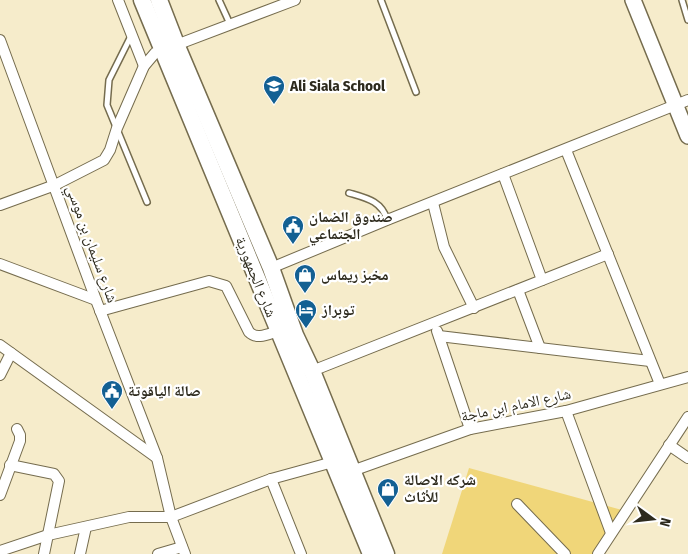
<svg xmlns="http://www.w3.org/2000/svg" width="688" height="554" font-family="'Fira Sans Condensed','Noto Naskh Arabic',sans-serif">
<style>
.green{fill:#f0d679}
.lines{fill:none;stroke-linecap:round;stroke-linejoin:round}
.lane-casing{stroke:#756c4e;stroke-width:8}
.street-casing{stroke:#756c4e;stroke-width:12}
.secondary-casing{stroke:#756c4e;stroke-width:18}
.primary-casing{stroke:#756c4e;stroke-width:19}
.lane{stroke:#fff;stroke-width:5}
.street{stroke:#fff;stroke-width:10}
.secondary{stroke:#fff;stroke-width:15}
.primary{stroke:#fff;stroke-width:16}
.labels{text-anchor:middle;stroke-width:4.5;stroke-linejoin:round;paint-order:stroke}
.poi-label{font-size:15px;font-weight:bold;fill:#2d2a1d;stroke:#fff;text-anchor:start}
.street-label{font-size:15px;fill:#2d2a1d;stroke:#fff}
</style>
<rect width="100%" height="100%" fill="#f6eccb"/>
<polygon class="green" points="469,468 622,510 593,554 442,554"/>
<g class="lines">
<g class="lane-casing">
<g id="lane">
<polyline points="219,0 230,24"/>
<polyline points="381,0 416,92"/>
<polyline points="682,0 688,20"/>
<polyline points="131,36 109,80 107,105 147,202"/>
<path d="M349,193C366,198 382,201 387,220"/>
</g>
</g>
<g class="street-casing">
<g id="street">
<polyline points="118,0 144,66"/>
<polyline points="0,40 96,300 157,458 171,517 185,554"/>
<polyline points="566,150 660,384"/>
<polyline points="503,174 542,280"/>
<polyline points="433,203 444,247 474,308"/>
<polyline points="0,205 55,185 104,160 110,150 117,128 144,66 155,53 295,0"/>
<polyline points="0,264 96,300"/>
<polyline points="271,268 387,220 688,100"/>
<polyline points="518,290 540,348"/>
<path d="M100,311L209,281L226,286L249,332C257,340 268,334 278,331"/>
<polyline points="437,331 470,429"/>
<polyline points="439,336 650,361"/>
<polyline points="0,345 157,458"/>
<polyline points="312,371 608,254"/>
<polyline points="0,375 11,353"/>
<polyline points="566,411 611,533"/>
<polyline points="669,445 688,458"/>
<polyline points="10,465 54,474 59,481 44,554"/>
<polyline points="271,479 301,554"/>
<polyline points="0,495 20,441 20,435 17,429"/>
<polyline points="517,504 565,554"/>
<polyline points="0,551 48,535 129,517 171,517 271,479 333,462 352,471 470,429 566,411 688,377"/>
<polyline points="80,554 86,527"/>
<polyline points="158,554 182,547"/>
<polyline points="598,554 688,417"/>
</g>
</g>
<g class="secondary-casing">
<polyline id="secondary" points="633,0 688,136"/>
</g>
<g class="primary-casing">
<g id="primary">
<polyline points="142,0 371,554"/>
<polyline points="159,0 176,44 271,268 295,335 312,371 386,554"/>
</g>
</g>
<use href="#lane" class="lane"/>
<use href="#street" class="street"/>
<use href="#secondary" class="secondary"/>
<use href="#primary" class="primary"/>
</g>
<defs>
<g id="school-pin" transform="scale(1.125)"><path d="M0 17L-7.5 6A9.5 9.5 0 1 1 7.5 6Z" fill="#136093" stroke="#fff"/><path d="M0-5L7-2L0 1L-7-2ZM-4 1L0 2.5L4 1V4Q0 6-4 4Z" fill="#fff"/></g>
<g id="civic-pin" transform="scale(1.125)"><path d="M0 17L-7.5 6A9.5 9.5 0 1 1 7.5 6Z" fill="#136093" stroke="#fff"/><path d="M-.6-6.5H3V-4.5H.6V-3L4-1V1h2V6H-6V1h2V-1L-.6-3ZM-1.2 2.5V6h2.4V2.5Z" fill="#fff"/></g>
<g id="shop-pin" transform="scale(1.125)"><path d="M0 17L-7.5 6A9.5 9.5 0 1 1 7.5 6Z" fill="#136093" stroke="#fff"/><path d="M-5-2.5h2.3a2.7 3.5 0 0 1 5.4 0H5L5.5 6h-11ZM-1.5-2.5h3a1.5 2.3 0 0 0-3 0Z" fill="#fff"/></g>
<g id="hotel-pin" transform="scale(1.125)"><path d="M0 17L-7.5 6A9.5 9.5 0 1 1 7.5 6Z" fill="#136093" stroke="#fff"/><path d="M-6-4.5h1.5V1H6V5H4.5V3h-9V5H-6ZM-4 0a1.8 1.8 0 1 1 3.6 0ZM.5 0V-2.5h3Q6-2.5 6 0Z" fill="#fff"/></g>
</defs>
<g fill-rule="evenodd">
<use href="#school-pin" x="274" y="86"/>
<use href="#civic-pin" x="293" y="226"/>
<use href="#shop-pin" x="305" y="275"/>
<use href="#hotel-pin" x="306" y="310"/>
<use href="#civic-pin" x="112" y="391"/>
<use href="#shop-pin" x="388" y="489"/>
</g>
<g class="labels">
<g class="poi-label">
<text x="290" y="91">Ali Siala School</text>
<text x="309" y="222">صندوق الضمان<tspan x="309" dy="17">الجتماعي</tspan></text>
<text x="321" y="280">مخبز ريماس</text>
<text x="322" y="315">توبراز</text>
<text x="128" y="396">صالة الياقوتة</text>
<text x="404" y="485">شركه الاصالة<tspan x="404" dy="17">للأثاث</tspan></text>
</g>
<g class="street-label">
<text transform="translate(92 244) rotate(70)" y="5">شارع سليمان بن موسي</text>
<text transform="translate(256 277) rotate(68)" y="5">شارع الجمهورية</text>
<text transform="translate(516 405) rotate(-12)" y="5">شارع الامام ابن ماجة</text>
</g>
</g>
<g transform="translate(653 519) rotate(105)" stroke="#ffffff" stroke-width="4" paint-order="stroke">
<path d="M0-4L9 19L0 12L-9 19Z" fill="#2d2a1d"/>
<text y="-8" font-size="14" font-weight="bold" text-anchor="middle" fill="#2d2a1d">N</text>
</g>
</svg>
